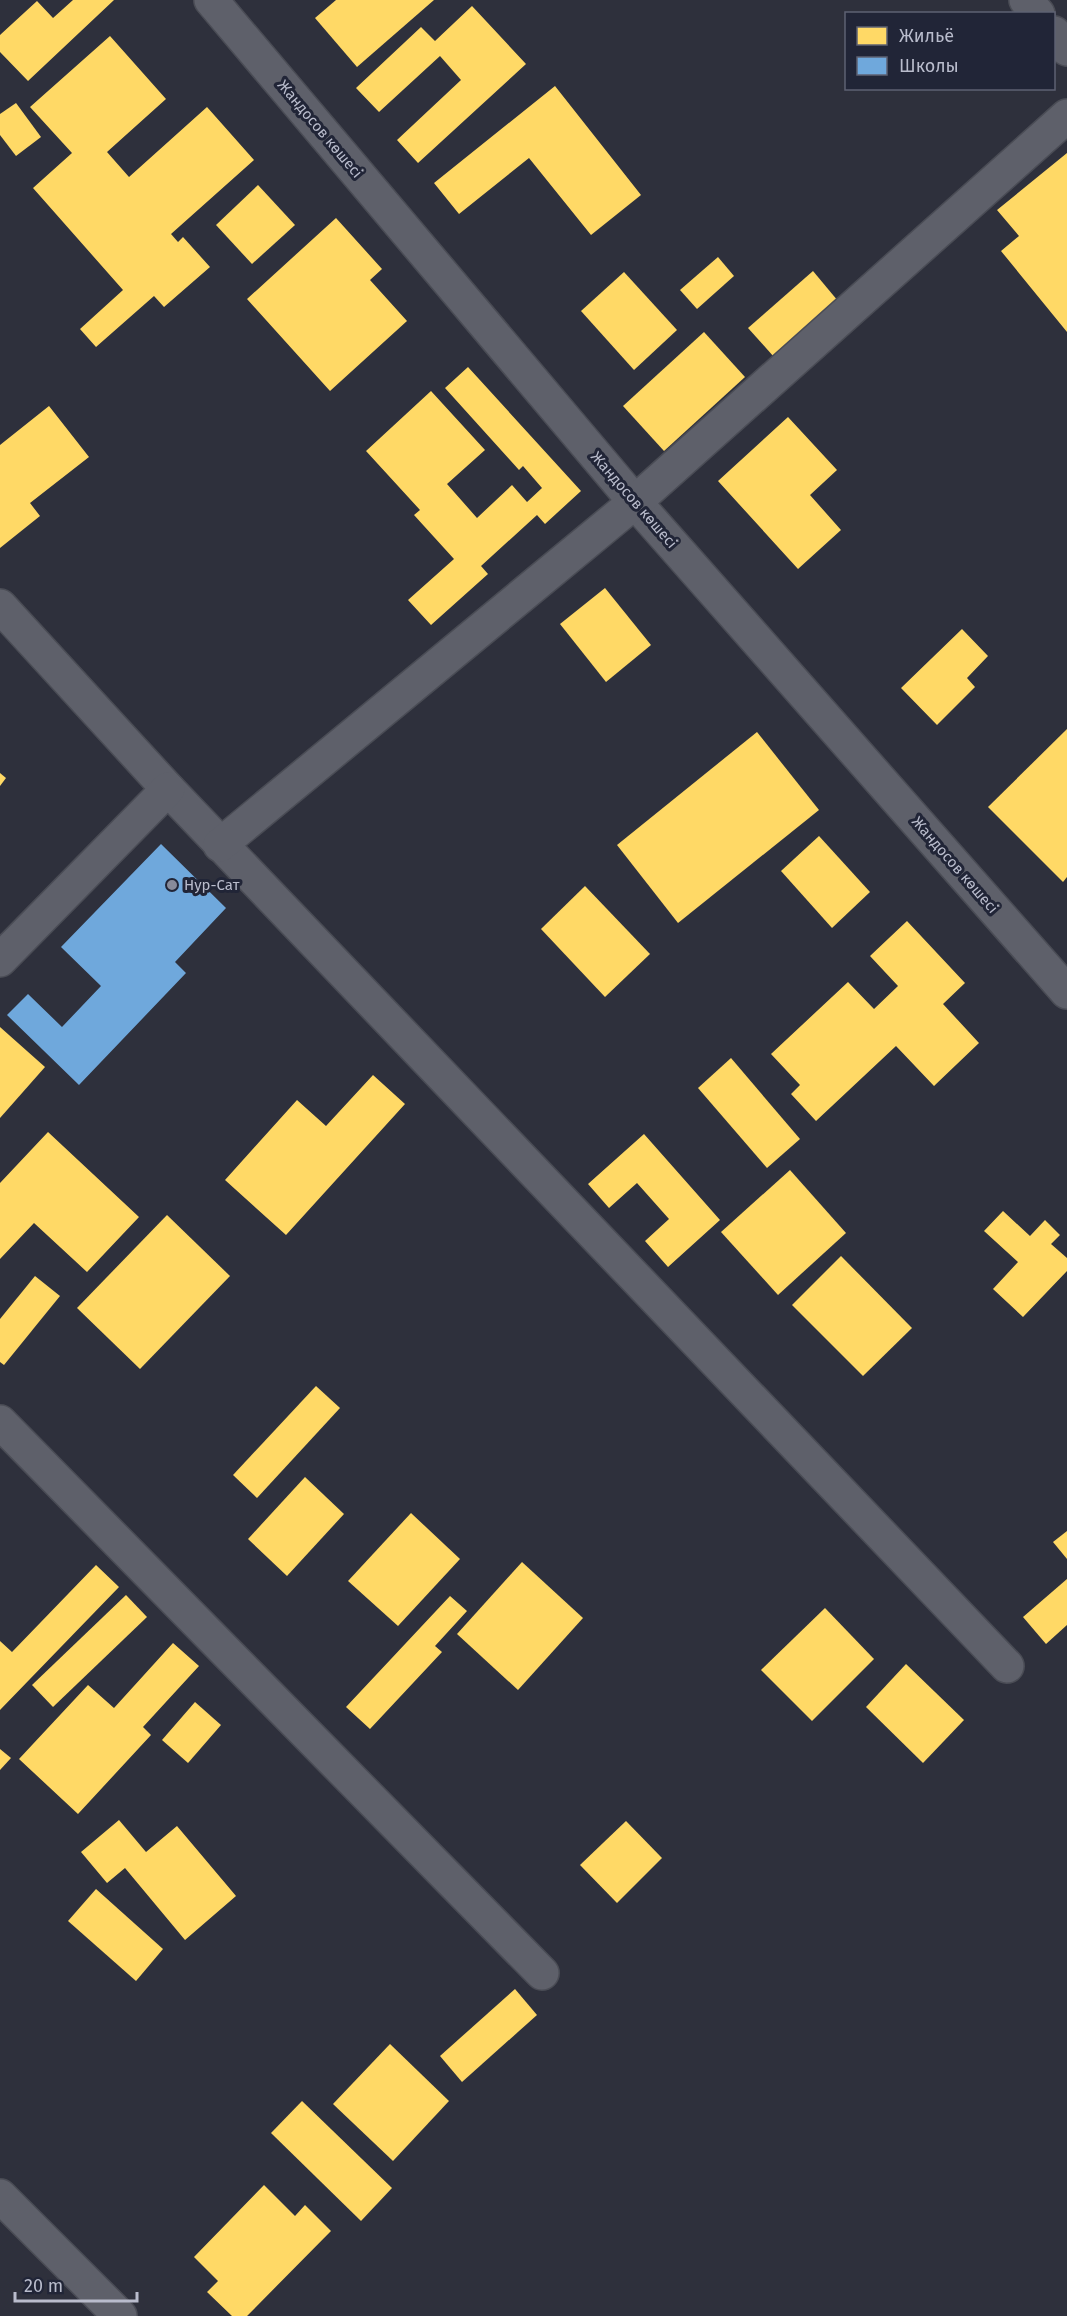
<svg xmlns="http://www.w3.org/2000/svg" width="1067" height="2316" font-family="'Fira Sans',sans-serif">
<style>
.homes{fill:#ffd966}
.schools{fill:#6fa8dc}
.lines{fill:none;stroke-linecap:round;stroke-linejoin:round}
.minor-casing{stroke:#4a4c55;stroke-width:36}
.tertiary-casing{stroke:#4a4c55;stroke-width:36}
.minor{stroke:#5e606a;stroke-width:33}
.tertiary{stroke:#5e606a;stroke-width:33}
.poi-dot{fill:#888b9a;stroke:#212537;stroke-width:2}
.labels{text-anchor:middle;stroke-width:6;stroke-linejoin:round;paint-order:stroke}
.street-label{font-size:15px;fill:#b9bccc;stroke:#212537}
.poi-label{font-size:15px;fill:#b9bccc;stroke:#212537;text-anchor:start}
</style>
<rect width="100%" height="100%" fill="#2e303c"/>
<g class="homes">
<polygon points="73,0 114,0 28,81 0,52 0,35 37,1 53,18"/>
<polygon points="336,0 434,0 357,67 315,18"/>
<polygon points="472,6 526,64 418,163 397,140 461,80 440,56 379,112 356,88 421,27 435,41"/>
<polygon points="110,36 166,99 107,152 129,177 207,107 254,160 171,234 178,242 183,237 210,267 164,307 154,296 96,347 80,329 123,290 33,188 72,153 30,107"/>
<polygon points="555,86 641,195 591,235 529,158 459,214 434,183"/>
<polygon points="16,103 41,137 16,156 0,135 0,114"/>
<polygon points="1067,153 1067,332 1001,251 1019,236 997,210"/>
<polygon points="258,185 295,225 252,264 216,225"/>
<polygon points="336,218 382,269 370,280 407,321 330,391 247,299"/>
<polygon points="718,257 734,276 697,309 680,290"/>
<polygon points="813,271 838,301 774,357 748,328"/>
<polygon points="624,272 677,330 634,370 581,311"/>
<polygon points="704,332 745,377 664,451 623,406"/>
<polygon points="468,367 581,491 545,524 537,515 481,566 488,574 431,625 408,600 454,559 414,515 420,510 366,451 431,391 485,450 447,484 477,518 512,485 527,502 542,488 523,466 519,470 445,388"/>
<polygon points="49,406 89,457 30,503 40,516 0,548 0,445"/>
<polygon points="788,417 837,470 810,495 841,530 798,569 718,481"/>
<polygon points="605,588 651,645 606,682 560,624"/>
<polygon points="962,629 988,656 967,678 975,687 937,725 901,688"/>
<polygon points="1067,729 1067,877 1063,882 988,807"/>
<polygon points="757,732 819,810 678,923 617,845"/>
<polygon points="0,773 6,778 0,786"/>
<polygon points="819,836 870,892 832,928 781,871"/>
<polygon points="585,886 650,954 605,997 541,929"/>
<polygon points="907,921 965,983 943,1004 979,1043 934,1086 896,1046 816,1121 791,1094 800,1085 771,1054 848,982 874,1009 898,986 870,956"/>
<polygon points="0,1027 45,1067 0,1118"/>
<polygon points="731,1058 800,1139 767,1168 698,1088"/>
<polygon points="373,1075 405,1104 286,1235 225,1180 297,1100 326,1126"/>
<polygon points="48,1132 139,1217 87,1272 34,1223 0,1259 0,1183"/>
<polygon points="644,1134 720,1220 668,1267 645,1241 669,1219 637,1183 609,1208 588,1184"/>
<polygon points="790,1170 846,1233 778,1295 721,1232"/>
<polygon points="1003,1211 1030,1236 1045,1220 1060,1235 1051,1244 1067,1258 1067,1271 1023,1317 993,1289 1018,1262 984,1231"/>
<polygon points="167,1215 230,1276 140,1369 77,1308"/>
<polygon points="841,1256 912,1328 863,1376 792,1305"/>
<polygon points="35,1276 60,1296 4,1365 0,1362 0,1319"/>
<polygon points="316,1386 340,1408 257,1498 233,1475"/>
<polygon points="305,1477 344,1514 287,1576 248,1539"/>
<polygon points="411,1513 460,1559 398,1626 348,1581"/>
<polygon points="1067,1531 1067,1559 1053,1542"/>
<polygon points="522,1562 583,1618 518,1690 457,1634"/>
<polygon points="96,1565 119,1587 0,1710 0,1641 12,1652"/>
<polygon points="1067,1579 1067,1625 1046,1644 1023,1617"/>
<polygon points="126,1595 147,1617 53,1707 32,1685"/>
<polygon points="450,1596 467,1611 435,1646 442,1652 370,1729 346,1707"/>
<polygon points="825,1608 874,1659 812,1721 761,1670"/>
<polygon points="173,1643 199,1666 143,1727 151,1735 78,1814 19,1759 88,1685 114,1708"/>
<polygon points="906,1664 964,1720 923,1763 866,1707"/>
<polygon points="195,1702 221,1725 188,1763 162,1740"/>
<polygon points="0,1749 11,1758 0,1770"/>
<polygon points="119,1820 146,1852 177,1826 236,1896 185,1940 125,1868 107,1883 81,1852"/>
<polygon points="626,1821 662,1858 617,1903 580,1865"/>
<polygon points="96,1889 163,1949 136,1981 68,1921"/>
<polygon points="515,1989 537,2015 462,2082 440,2056"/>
<polygon points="390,2044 449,2101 393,2161 333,2104"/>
<polygon points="302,2101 392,2188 361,2221 271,2133"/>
<polygon points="264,2185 295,2216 305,2205 331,2231 247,2316 232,2316 207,2292 218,2281 194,2257"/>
</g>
<polygon class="schools" points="161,844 226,908 175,962 186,973 79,1085 7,1015 28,994 62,1027 101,986 61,947"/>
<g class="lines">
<g class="minor-casing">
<g id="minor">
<polyline points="211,0 635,502 1067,992"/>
<polyline points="0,606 168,789 1007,1666"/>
<polyline points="220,845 635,502 1067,116"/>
<polyline points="0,960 168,789"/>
<polyline points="0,1422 542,1973"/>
<polyline points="0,2196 120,2316"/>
</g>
</g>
<g class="tertiary-casing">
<g id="tertiary">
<polyline points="1026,0 1038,14"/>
<polyline points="1054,33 1067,49"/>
</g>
</g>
<use href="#minor" class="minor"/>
<use href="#tertiary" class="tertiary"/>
</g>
<circle class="poi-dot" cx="172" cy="885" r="6"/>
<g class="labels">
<g class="street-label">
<text transform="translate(320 129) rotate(50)" y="5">Жандосов көшесі</text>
<text transform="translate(634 500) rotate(49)" y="5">Жандосов көшесі</text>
<text transform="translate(955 865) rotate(49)" y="5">Жандосов көшесі</text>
</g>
<g class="poi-label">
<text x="184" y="890">Нур-Сат</text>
</g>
</g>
<rect x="845" y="12" width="210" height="78" fill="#212537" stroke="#5e6173" stroke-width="1.5"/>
<rect x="857" y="27" width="30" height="18" fill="#ffd966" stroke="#5e6173" stroke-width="1.5"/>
<text x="899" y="42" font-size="18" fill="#b9bccc">Жильё</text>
<rect x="857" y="57" width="30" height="18" fill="#6fa8dc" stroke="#5e6173" stroke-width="1.5"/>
<text x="899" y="72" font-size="18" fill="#b9bccc">Школы</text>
<path d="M15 2292v9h122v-9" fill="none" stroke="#b9bccc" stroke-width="3"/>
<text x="24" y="2292" font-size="18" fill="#b9bccc" stroke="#212537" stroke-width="4.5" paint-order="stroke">20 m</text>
</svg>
